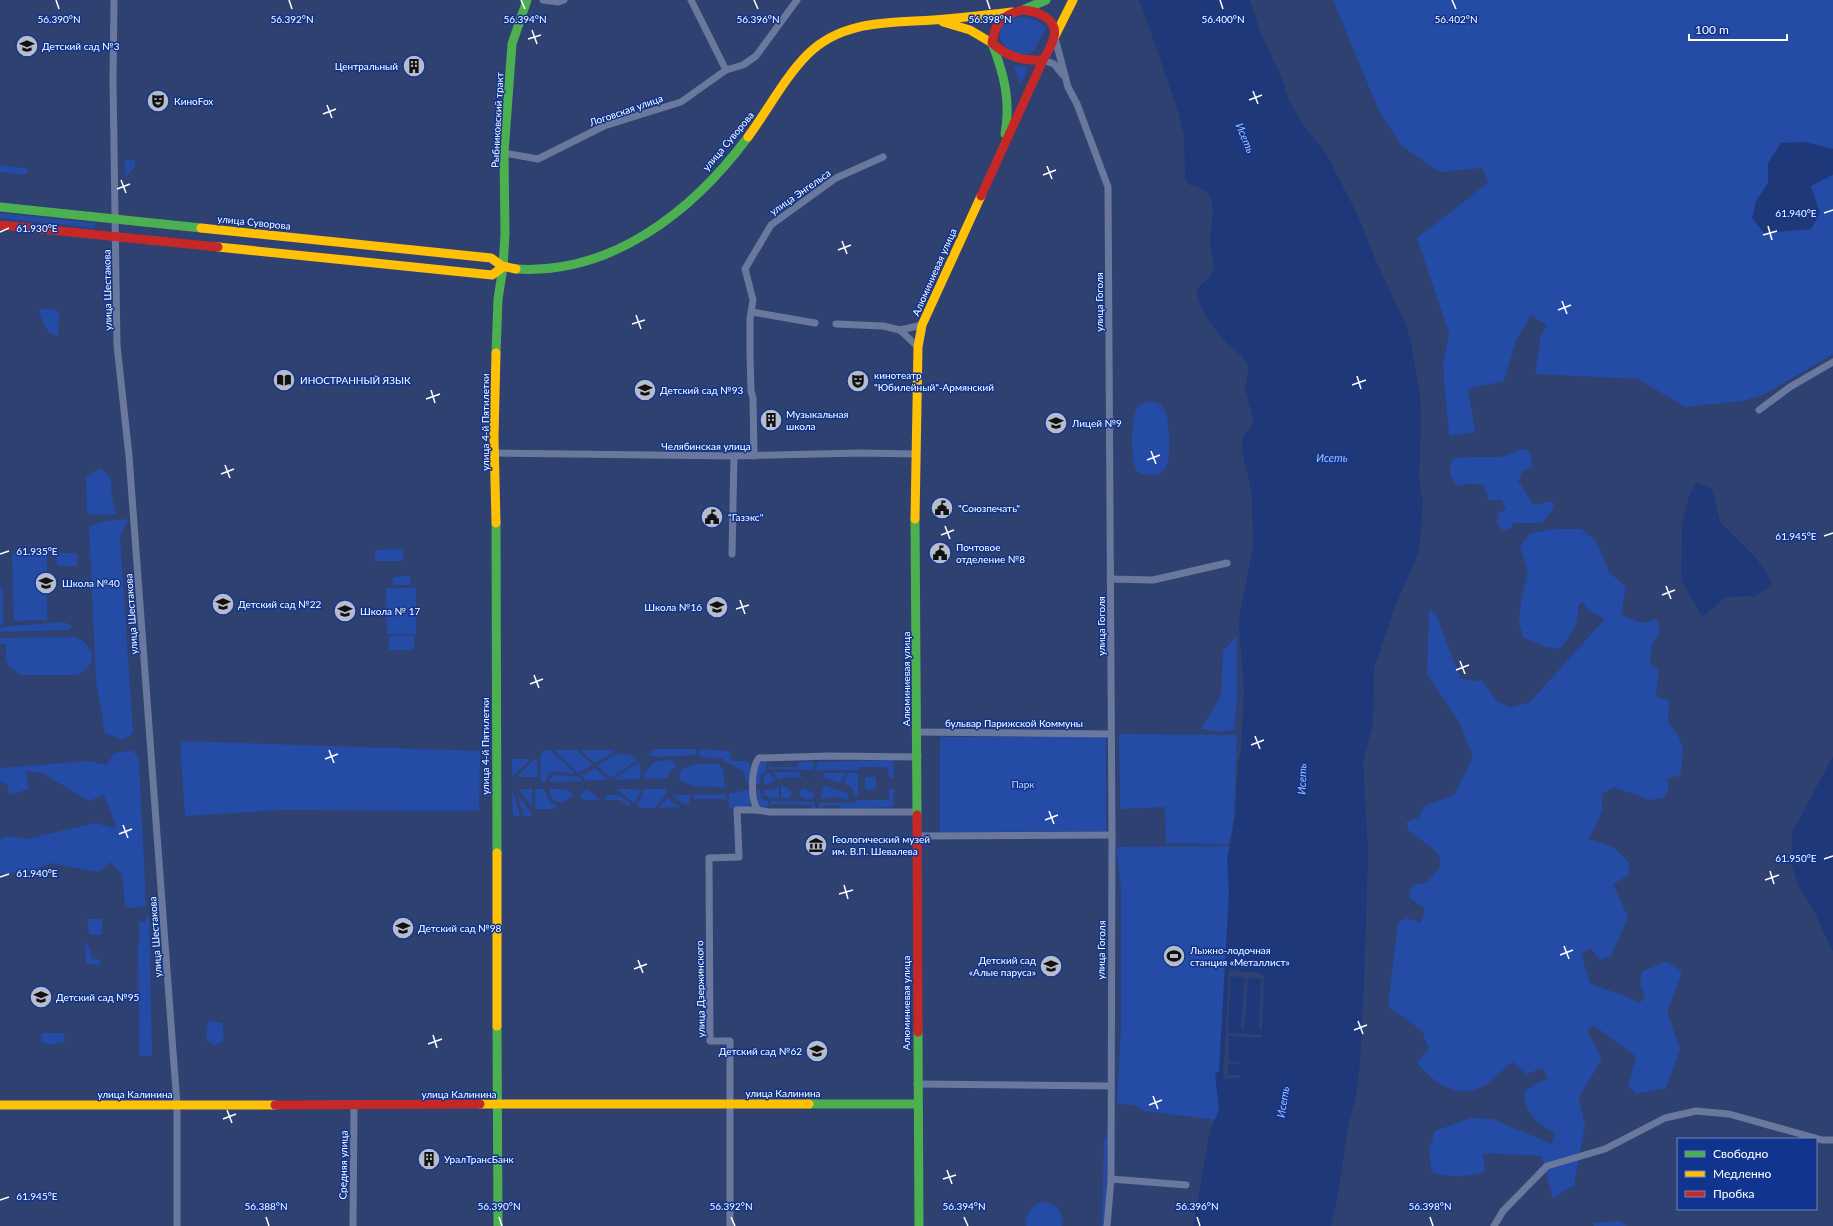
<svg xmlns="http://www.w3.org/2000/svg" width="1833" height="1226" font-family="Lato,sans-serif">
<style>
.green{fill:#244ba5}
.water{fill:#1f3879}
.pier{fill:#2e4171}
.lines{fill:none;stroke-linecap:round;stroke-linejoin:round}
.street{stroke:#6a789d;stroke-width:7}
.fast{stroke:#4caf50;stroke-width:9}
.slow{stroke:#ffc107;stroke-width:9}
.jam{stroke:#c62828;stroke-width:9}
.ticks{fill:none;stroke:#fff;stroke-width:1.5}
.labels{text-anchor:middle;stroke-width:3;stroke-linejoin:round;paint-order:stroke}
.poi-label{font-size:10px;fill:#fff;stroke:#11358e;text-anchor:start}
.street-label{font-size:10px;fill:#fff;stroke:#11358e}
.park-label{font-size:10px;fill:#c0d3fd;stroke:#11358e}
.water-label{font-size:11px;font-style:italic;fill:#a5bff9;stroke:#11358e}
.ticks-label{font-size:10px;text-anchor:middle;fill:#fff;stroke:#11358e;stroke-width:3;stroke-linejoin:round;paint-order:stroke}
</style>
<rect width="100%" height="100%" fill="#2e4171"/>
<g class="green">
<polygon points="1333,0 1833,0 1833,354 1763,395 1742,401 1685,407 1638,379 1535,374 1541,334 1547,325 1531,315 1516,340 1504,381 1468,389 1475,432 1449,436 1443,365 1449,333 1417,238 1488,183 1483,168 1440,172 1402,146 1379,111"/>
<path d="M1026,17L1036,20L1045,27V30L1033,52C1004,67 979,16 1026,17Z"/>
<polygon points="1013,65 1028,67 1021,85"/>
<polygon points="125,160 135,160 135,167 125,177"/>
<polygon points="0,165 29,169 25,175 0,172"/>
<polygon points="0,213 95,223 95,228 0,218"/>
<path d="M39,308L57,310L59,314L58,336C44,333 42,321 39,308Z"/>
<path d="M1150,402C1155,402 1160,403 1163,407C1170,415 1172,461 1165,469C1163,473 1158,474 1155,475C1149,475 1141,475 1137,471C1130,463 1131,413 1138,406C1142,403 1145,402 1150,402Z"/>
<path d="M1522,449L1529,451L1533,466L1522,472L1518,481L1534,505L1553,501L1554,508L1542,523H1513L1511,528L1503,531L1497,523L1499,513L1506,509L1502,500H1489L1484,485L1471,483L1457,486C1450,476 1448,471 1452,459L1465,457H1501Z"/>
<path d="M100,469C114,477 111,483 112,497C113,503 114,508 116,514L100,515L87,514L86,478L95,471Z"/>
<polygon points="128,519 120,537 133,733 123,740 105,733 96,680 89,527 104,521"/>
<path d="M1554,529H1581L1596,541L1609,572L1626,587L1621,615L1642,623L1657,619L1660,633L1652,644L1650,663L1659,671L1656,696L1669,701L1668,723C1686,741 1684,753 1680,776L1667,778L1669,789L1663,798L1650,800L1613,787L1602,794V811L1589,839L1615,848L1629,863V875L1613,884L1628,917L1611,956L1600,960L1591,948L1581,953L1590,984L1625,996L1639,1003L1645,998L1640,983L1642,972L1666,961L1682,972L1667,1011L1680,1049L1666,1088L1636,1094L1628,1086L1636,1056L1593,1025L1587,1031L1602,1059L1579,1097L1585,1125L1574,1185L1553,1198L1542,1156L1483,1153L1485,1172C1466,1177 1450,1178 1432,1172L1429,1150L1435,1131L1470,1118L1493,1119L1552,1144L1555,1133C1536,1122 1526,1115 1524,1092L1535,1084L1548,1079L1543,1068L1526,1074L1513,1062C1503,1068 1496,1078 1487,1084C1458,1102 1436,1084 1417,1063L1429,1049L1422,1031L1388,1006L1398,922L1407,918L1421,923L1425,908L1409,898L1412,885L1427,882L1441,867L1438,853L1409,831L1406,822L1419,818L1424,806L1454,795L1473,757L1460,723L1427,674L1429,610L1436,614L1460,678L1471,681L1482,680L1496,700L1510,708L1530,702L1605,619L1588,610L1583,602L1578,605C1580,620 1570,639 1559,649L1545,647L1523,637L1519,622L1521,601L1528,573L1520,547L1530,533Z"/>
<polygon points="403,549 403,561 375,561 375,550"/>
<polygon points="12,553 47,554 47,620 14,621"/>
<polygon points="56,553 77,553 77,566 57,566"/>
<polygon points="410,576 410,585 393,585 392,577"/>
<rect x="0" y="588" width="3" height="37"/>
<polygon points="386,588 416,588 416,634 387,634"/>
<polygon points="64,622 72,626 68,630 0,632 0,627"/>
<polygon points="414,635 414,650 389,650 389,636"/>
<polygon points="1237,636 1237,699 1234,729 1222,732 1201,729 1221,696 1223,651"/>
<path d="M75,637C95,645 99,666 77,675H21L9,667L6,660V644H0V638Z"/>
<polygon points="1119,734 1237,735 1234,818 1229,844 1166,843 1165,807 1120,809"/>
<polygon points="940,737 1106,737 1106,831 940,832"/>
<polygon points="180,741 480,751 479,811 284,810 185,816"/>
<polygon points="655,749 696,749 696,755 659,757 647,755"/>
<polygon points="699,749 730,751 731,761 747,761 750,763 750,783 747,782 743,771 724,761 722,758 703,757 699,756"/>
<polygon points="133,750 139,760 146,906 135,908 125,907 122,874 110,862 99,872 51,863 33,871 0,874 0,840 8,836 27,839 95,823 117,829 104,795 89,801 42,773 26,771 29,789 9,795 7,784 0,782 0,768 89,761 107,765 114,753"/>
<path d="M545,750H550L575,773C562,774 550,766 545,782H541L540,755Z"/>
<polygon points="554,750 576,750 593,765 578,773"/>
<polygon points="580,750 615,750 613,753 595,763"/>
<polygon points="620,754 630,755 637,760 611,778 597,766 609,758"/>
<polygon points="512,759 531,759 512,777"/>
<polygon points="535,759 537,759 538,777 517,777"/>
<polygon points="672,760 677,766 669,772 667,778 643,779 645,772 654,762"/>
<polygon points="893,760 894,778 889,778 888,767 859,767 859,770 817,770 817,762"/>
<polygon points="766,761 766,770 761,774 760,784 756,784 756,769 759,764"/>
<polygon points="638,762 641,768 640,779 613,780"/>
<polygon points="798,762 814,762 814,770 769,769 769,763 770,763 770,767 798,767"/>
<polygon points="696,764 719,764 723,770 725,788 692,786 679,779 681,769"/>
<polygon points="595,768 609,780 587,781 581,776"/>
<polygon points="768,772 777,780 766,785 763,784 764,775"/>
<polygon points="773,772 798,772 803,778 786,777 779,779"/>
<polygon points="824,773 845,773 841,783 823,778"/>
<polygon points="847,773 858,773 858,794 854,798 853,788 844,783"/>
<polygon points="553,775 578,776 583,781 549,782"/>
<polygon points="865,777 876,777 876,789 865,790"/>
<polygon points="783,785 793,793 788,799 781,798 781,786"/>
<polygon points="823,785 848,793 849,800 836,797 820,799"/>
<polygon points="779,787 779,798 770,798 764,795 763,790 771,790"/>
<polygon points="512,788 520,816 513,816"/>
<polygon points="803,788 814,793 814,799 805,799 798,793"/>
<polygon points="519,789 532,789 532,807"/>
<polygon points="535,789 544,789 550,802 558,806 553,809 535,809"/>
<path d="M549,789H567L574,795L562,803C554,802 550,797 549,789Z"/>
<polygon points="587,789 600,800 584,800 579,795"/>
<polygon points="616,789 639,789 639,795 634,803"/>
<polygon points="643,789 666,789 667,793 655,808 641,808 637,805 641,798"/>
<polygon points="750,789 750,805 748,808 729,808 729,794"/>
<polygon points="889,789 894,789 893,807 841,809 840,805 824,805 823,809 819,809 819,803 854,803 859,800 889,800"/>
<polygon points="757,790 760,790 761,798 768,801 768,808 760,806 758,803"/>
<polygon points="517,794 531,813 531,816 524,816"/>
<polygon points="726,794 726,799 693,799 693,795"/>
<polygon points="607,795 618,795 632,804 628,806 619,800 604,800"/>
<polygon points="672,795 690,795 689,804 683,804"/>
<polygon points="669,797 672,802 681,807 659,808"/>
<polygon points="771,801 814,802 815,809 812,809 811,805 773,804 771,807"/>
<polygon points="1232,846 1224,1121 1144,1111 1135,1105 1117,1104 1121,1028 1121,884 1118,879 1120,878 1116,847"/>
<polygon points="146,916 149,916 152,1056 139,1056 138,943 139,943 139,922 146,922"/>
<polygon points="87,919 102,919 102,935 89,934"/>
<polygon points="85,943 89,946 92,958 100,960 100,965 87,964 86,962"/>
<polygon points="208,1021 222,1023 224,1034 222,1042 213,1045 206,1040"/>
<polygon points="42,1033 64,1033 65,1042 50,1045 41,1042"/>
<polygon points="1108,1134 1105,1226 1102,1226 1104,1140"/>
<path d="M1043,1202C1058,1203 1062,1212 1062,1226H1026C1026,1213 1030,1205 1043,1202Z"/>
<polygon points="1620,1221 1627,1226 1594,1226 1594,1223"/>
</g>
<g class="water">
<path d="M1138,0H1250L1261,34L1281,76L1289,101L1302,123L1327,155L1359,218L1376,261L1405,322L1411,343L1420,395L1421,420L1419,482L1423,501L1420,543L1417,556L1395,607L1374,668L1373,726L1363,761L1368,851L1365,958L1360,1064L1356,1095L1347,1131L1339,1189L1331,1226H1193L1210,1131L1219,1110L1215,1074L1219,1071L1229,892L1227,860L1235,819L1238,762L1241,752L1244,689L1239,627L1240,612L1253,547L1252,495L1242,450V442L1244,435L1252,426L1253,419L1245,389L1249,367L1242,356L1228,345L1207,319L1198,300L1197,289C1202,283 1211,279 1213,271C1216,262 1210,252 1210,243C1209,228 1217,212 1210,197C1204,185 1194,189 1187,183L1185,177L1184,134L1176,105L1141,4Z"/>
<polygon points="1805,142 1833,149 1833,175 1811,186 1820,213 1811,229 1764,233 1752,218 1756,201 1768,183 1768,163 1781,143"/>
<polygon points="1696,483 1712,489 1720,522 1757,559 1773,584 1756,596 1726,597 1702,617 1681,580 1682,527 1689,496"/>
<polygon points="1833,756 1833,952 1812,907 1799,888 1792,867 1792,833"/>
</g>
<polygon class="pier" points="1229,970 1260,973 1261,975 1264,976 1262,1029 1259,1029 1261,979 1248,978 1244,1028 1241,1028 1245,978 1231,976 1228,1033 1263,1035 1262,1038 1229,1036 1229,1061 1241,1062 1240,1064 1228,1065 1228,1075 1240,1075 1240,1078 1228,1078 1228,1079 1223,1079"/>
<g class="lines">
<g class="street">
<polyline points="114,0 113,81 117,345 129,456 177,1105 177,1226"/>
<polyline points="543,0 558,2 564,0"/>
<polyline points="1055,38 1068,87 1077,104 1108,187 1112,835 1111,1179 1107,1226"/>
<polyline points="1043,60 1054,64 1063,75"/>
<polyline points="726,70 743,65 756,56 797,0"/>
<polyline points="504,153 538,159 604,126 681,102 726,70 691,0"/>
<polyline points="752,312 815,323"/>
<polyline points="836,324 883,326 900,330 922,325"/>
<polyline points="900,330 918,347"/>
<polyline points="1759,410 1790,387 1833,362"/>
<polyline points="496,453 734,456 861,453 916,454"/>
<polyline points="754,456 753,398 751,391 750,354 750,319 753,300 745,269 771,225 836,178 883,157"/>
<polyline points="732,554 734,456"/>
<polyline points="1110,579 1153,580 1227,563"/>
<polyline points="917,732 1111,734"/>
<path d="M758,810C750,800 751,767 759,758L829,756L918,757"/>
<polyline points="917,836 1112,835"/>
<polyline points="917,1084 1110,1086"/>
<polyline points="1111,1179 1186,1185"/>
<polyline points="353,1226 354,1105"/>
<polyline points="730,1226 730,1041 710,1041 709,858 739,857 737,810 758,810 769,812 917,812"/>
<polyline points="1494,1226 1503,1211 1547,1166 1605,1149 1665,1118 1696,1111 1729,1114 1822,1140 1833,1140"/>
</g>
<g class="fast">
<polyline points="1025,9 1046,0"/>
<path d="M992,43C1004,74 1011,101 1005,134"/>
<polyline points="0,207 201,228"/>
<path d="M516,269C612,275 693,211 748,137"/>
<polyline points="496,353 498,299 503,267 505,234 504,153 512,44 527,0"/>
<polyline points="915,519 917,815"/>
<polyline points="496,523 497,853"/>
<polyline points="497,1026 498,1226"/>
<polyline points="918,1032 919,1226"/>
<polyline points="809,1104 917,1104"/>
</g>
<g class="slow">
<polyline points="943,22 970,30 992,43"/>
<polyline points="1055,36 1073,0"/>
<path d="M748,137C768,110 784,78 808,54C842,20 889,23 933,20C960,18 986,15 1012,12"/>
<polyline points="201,228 491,258 502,266 516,269"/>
<polyline points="218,247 492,275 503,267"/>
<polyline points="915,519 918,347 922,325 981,196"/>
<polyline points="496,523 494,437 496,353"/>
<polyline points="497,853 497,1026"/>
<polyline points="480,1104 809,1104"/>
<polyline points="0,1105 275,1105"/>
</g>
<g class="jam">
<path d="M1022,10C1037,11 1058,18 1054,37C1052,45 1047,53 1043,60C1022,61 1008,57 992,43C995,23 1002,15 1022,10Z"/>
<polyline points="981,196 1043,60"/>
<polyline points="0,225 218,247"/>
<polyline points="917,815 918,1032"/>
<polyline points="275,1105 480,1104"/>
</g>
</g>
<path class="ticks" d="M56,0L59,9M289,0L292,9M521,0L525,9M754,0L758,9M987,0L990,9M1220,0L1223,9M1452,0L1456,9M532,30L537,44M528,39L541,35M1253,91L1258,104M1249,100L1262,95M327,105L332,118M323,114L336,109M1047,166L1052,179M1043,175L1056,170M121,180L126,193M117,189L130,184M1824,213L1833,210M1768,226L1772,240M0,232L9,228M1763,235L1777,231M842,241L847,254M838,250L851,245M1562,301L1567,314M1558,310L1571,305M636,315L641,329M632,324L645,320M1357,376L1361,389M1352,385L1366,380M431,390L435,403M426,399L440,394M1151,451L1156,464M1147,460L1160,455M225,465L230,478M221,474L234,469M945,526L950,539M941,535L954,530M1824,536L1833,533M0,554L9,551M1666,586L1671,599M1662,595L1675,590M740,600L745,614M736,609L749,605M1460,661L1465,674M1456,670L1469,665M534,675L539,688M530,684L543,679M1255,736L1260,749M1251,745L1264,740M329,750L334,763M325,759L338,754M1049,811L1054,824M1045,820L1058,815M123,825L128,838M119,834L132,829M1824,859L1833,856M1770,871L1774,884M0,877L9,874M1765,880L1779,875M844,885L848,899M839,894L853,890M1564,946L1569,959M1560,955L1573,950M638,960L643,973M634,969L647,964M1358,1021L1363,1034M1354,1030L1367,1025M433,1035L437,1048M428,1044L442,1039M1153,1096L1158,1109M1149,1105L1162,1100M227,1110L232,1123M223,1119L236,1114M947,1170L952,1184M943,1179L956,1175M0,1200L9,1197M266,1217L269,1226M499,1217L502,1226M731,1217L735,1226M964,1217L968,1226M1197,1217L1200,1226M1430,1217L1433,1226"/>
<defs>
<g id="school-disc" transform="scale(1.15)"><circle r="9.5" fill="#b6bccd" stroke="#11358e"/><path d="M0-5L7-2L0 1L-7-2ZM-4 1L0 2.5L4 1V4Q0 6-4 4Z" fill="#111"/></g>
<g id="building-disc" transform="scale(1.15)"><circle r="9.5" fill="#b6bccd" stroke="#11358e"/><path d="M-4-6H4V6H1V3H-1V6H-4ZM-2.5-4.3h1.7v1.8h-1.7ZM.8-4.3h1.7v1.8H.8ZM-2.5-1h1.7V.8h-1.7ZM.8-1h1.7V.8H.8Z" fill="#111"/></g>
<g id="theatre-disc" transform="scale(1.15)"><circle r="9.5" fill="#b6bccd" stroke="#11358e"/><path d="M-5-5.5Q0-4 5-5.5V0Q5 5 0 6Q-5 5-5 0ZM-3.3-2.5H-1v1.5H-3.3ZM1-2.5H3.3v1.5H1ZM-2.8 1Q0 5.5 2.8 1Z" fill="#111"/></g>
<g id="library-disc" transform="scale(1.15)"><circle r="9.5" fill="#b6bccd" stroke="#11358e"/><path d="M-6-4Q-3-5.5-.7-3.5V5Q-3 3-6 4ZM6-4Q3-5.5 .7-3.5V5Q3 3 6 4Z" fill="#111"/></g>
<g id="civic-disc" transform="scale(1.15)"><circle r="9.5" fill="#b6bccd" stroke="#11358e"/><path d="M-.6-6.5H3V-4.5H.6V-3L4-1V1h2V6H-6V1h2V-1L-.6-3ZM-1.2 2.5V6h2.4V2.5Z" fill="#111"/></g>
<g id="museum-disc" transform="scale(1.15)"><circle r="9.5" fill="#b6bccd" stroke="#11358e"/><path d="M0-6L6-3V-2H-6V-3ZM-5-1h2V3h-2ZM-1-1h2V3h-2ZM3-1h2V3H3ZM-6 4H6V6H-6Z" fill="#111"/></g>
<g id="stadium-disc" transform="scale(1.15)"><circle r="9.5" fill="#b6bccd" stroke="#11358e"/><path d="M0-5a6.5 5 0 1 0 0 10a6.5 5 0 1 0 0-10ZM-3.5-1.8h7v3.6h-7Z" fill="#111"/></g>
</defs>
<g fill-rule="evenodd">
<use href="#school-disc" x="27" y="46"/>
<use href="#building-disc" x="414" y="66"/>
<use href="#theatre-disc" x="158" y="101"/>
<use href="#library-disc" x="284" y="380"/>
<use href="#theatre-disc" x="858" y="381"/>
<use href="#school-disc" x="645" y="390"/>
<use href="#building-disc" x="771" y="420"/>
<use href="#school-disc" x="1056" y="423"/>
<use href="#civic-disc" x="942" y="508"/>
<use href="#civic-disc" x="712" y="517"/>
<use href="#civic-disc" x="940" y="553"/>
<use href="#school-disc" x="46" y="583"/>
<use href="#school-disc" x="223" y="604"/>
<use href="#school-disc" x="717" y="607"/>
<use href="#school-disc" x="345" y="611"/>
<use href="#museum-disc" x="816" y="845"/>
<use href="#school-disc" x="403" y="928"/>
<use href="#stadium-disc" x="1174" y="956"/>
<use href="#school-disc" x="1051" y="966"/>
<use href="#school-disc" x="41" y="997"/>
<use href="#school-disc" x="817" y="1051"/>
<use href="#building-disc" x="429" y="1159"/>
</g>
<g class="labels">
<g class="poi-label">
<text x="42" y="50">Детский сад №3</text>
<text x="398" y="70" text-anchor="end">Центральный</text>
<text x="174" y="105">КиноFox</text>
<text x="874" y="379">кинотеатр<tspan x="874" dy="12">"Юбилейный"-Армянский</tspan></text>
<text x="300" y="384">ИНОСТРАННЫЙ ЯЗЫК</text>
<text x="660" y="394">Детский сад №93</text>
<text x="786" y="418">Музыкальная<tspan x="786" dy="12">школа</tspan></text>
<text x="1072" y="427">Лицей №9</text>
<text x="958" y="512">"Союзпечать"</text>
<text x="728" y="521">"Газэкс"</text>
<text x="956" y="551">Почтовое<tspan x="956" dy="12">отделение №8</tspan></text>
<text x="62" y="587">Школа №40</text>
<text x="238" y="608">Детский сад №22</text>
<text x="702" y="611" text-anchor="end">Школа №16</text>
<text x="360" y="615">Школа № 17</text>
<text x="832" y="843">Геологический музей<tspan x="832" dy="12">им. В.П. Шевалева</tspan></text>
<text x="418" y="932">Детский сад №98</text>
<text x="1190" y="954">Лыжно-лодочная<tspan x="1190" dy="12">станция «Металлист»</tspan></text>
<text x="1036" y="964" text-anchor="end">Детский сад<tspan x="1036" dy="12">«Алые паруса»</tspan></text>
<text x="56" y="1001">Детский сад №95</text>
<text x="802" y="1055" text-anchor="end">Детский сад №62</text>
<text x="444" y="1163">УралТрансБанк</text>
</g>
<g class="street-label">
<text transform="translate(626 110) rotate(-19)" y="4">Логовская улица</text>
<text transform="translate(497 120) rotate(-87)" y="4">Рыбниковский тракт</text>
<text transform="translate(728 141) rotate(-50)" y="4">улица Суворова</text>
<text transform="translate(800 192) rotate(-35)" y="4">улица Энгельса</text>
<text transform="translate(254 222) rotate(6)" y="4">улица Суворова</text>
<text transform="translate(934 272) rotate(-66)" y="4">Алюминиевая улица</text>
<text transform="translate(107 290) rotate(-91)" y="4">улица Шестакова</text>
<text transform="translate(1099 302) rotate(-90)" y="4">улица Гоголя</text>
<text transform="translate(485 422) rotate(-90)" y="4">улица 4-й Пятилетки</text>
<text x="706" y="450">Челябинская улица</text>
<text transform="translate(131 614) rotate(-94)" y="4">улица Шестакова</text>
<text transform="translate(1101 626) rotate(-90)" y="4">улица Гоголя</text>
<text transform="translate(906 679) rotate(-90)" y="4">Алюминиевая улица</text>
<text x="1014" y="727">бульвар Парижской Коммуны</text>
<text transform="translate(485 746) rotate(-90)" y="4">улица 4-й Пятилетки</text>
<text transform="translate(155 937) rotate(-94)" y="4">улица Шестакова</text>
<text transform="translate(1101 950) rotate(-89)" y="4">улица Гоголя</text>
<text transform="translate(700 989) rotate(-91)" y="4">улица Дзержинского</text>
<text transform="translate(906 1003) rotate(-90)" y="4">Алюминиевая улица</text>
<text x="783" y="1097">улица Калинина</text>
<text x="135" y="1098">улица Калинина</text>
<text x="459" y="1098">улица Калинина</text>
<text transform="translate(343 1165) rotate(-89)" y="4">Средняя улица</text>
</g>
<g class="park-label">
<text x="1023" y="788">Парк</text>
</g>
<g class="water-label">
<text transform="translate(1245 138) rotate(67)" y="4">Исеть</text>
<text x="1332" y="462">Исеть</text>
<text transform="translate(1302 779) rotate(-88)" y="4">Исеть</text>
<text transform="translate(1283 1102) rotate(-81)" y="4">Исеть</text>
</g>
</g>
<g class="ticks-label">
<text x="1456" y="23">56.402°N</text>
<text x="59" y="23">56.390°N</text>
<text x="292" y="23">56.392°N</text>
<text x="525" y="23">56.394°N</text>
<text x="758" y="23">56.396°N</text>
<text x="990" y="23">56.398°N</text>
<text x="1223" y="23">56.400°N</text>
<text x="1796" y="217">61.940°E</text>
<text x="37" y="232">61.930°E</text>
<text x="1796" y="540">61.945°E</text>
<text x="37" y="555">61.935°E</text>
<text x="1796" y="862">61.950°E</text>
<text x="37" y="877">61.940°E</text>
<text x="37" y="1200">61.945°E</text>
<text x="266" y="1210">56.388°N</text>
<text x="499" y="1210">56.390°N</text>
<text x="731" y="1210">56.392°N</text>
<text x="964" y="1210">56.394°N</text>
<text x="1197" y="1210">56.396°N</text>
<text x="1430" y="1210">56.398°N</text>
</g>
<rect x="1677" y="1138" width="140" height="72" fill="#11358e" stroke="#7086bb"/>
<rect x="1685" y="1151" width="20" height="6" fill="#4caf50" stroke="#7086bb"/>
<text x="1713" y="1158" font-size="12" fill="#ffffff">Свободно</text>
<rect x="1685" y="1171" width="20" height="6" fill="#ffc107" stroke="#7086bb"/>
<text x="1713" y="1178" font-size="12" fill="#ffffff">Медленно</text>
<rect x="1685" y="1191" width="20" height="6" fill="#c62828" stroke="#7086bb"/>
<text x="1713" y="1198" font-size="12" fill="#ffffff">Пробка</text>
<path d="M1689 34v6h98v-6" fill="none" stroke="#ffffff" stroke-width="2"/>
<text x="1695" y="34" font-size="12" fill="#ffffff" stroke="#11358e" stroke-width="3" paint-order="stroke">100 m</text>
</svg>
